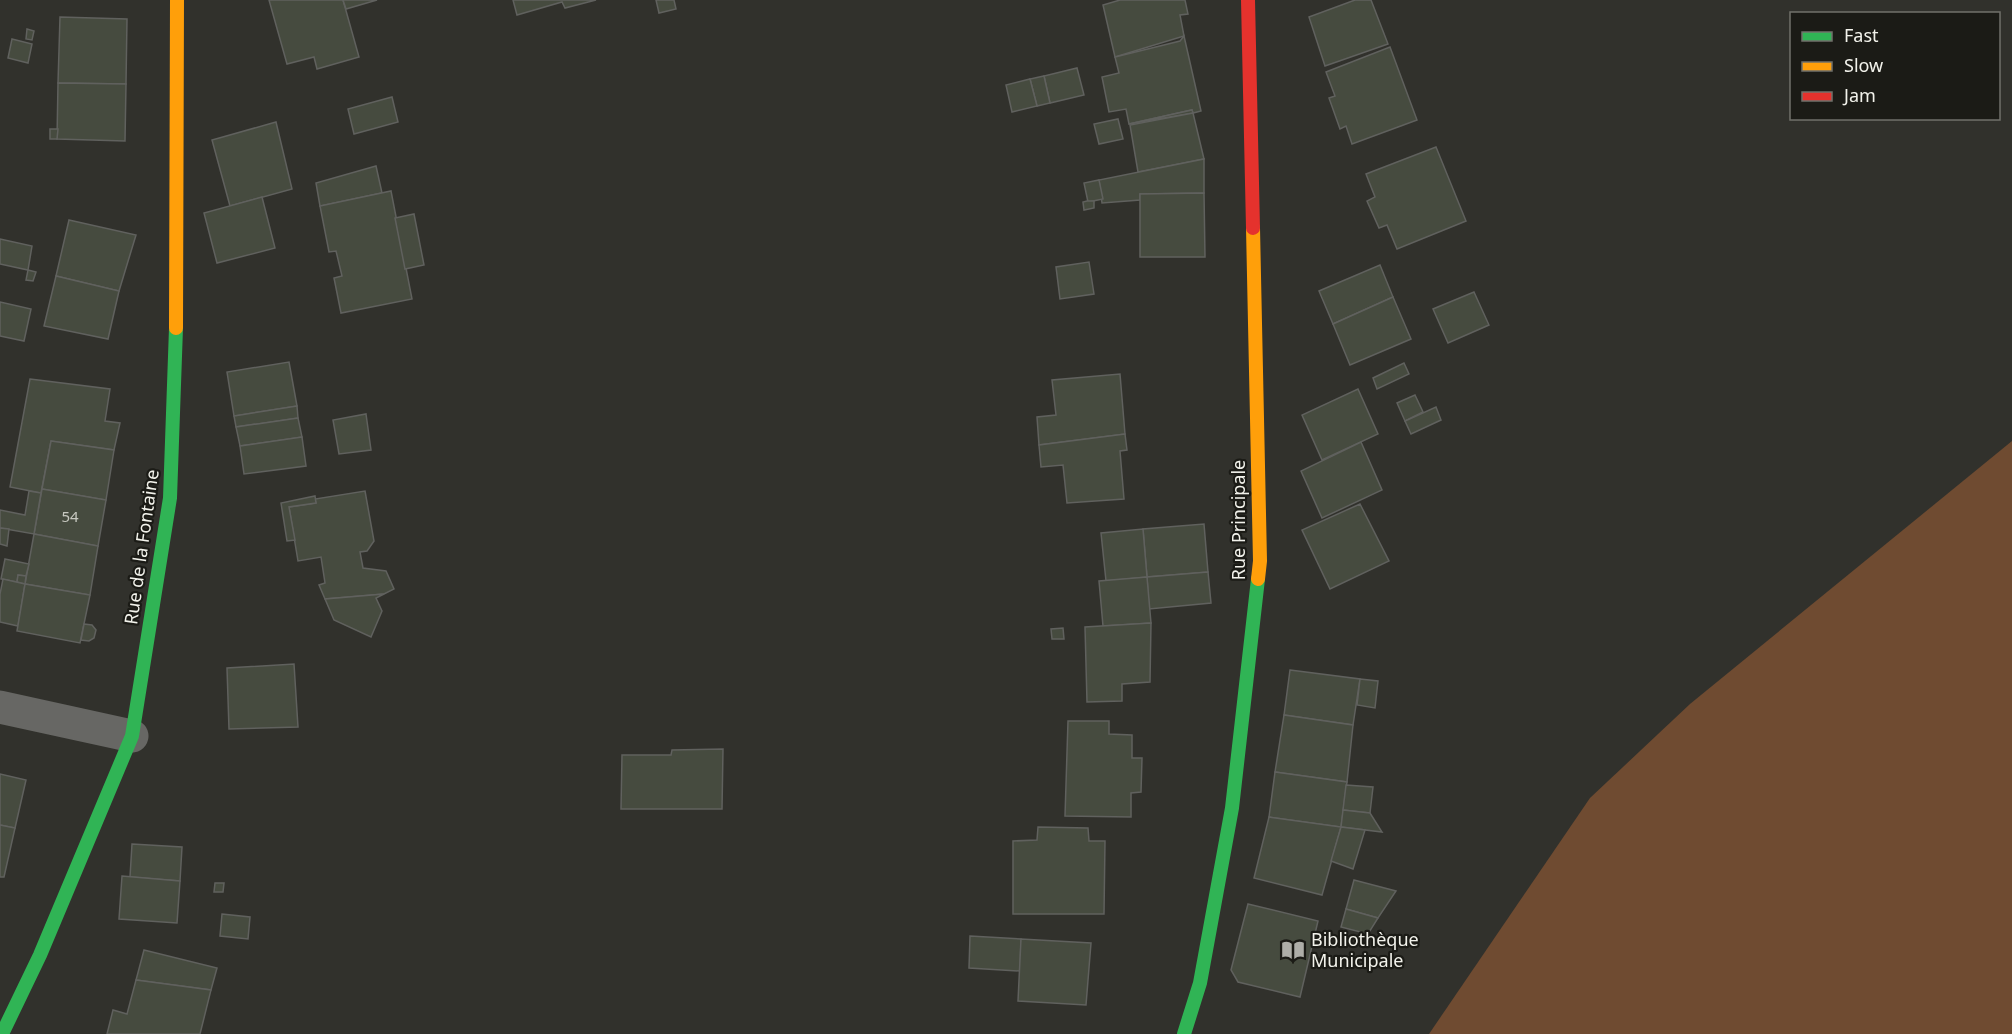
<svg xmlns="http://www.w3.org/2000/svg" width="2012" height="1034" font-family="'Noto Sans',sans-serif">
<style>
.green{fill:#6f4b31}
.building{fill:#464b3f;stroke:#60615e;stroke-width:1.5}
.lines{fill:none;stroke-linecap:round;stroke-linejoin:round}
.street{stroke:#676764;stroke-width:33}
.fast{stroke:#30b455;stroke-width:14}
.slow{stroke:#ff9f0a;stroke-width:14}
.jam{stroke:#e5322d;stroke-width:14}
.labels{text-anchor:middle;stroke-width:4.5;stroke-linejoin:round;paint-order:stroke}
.number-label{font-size:15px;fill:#c7c8c0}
.street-label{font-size:18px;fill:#f2f2eb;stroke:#1b1b16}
.poi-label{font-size:18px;fill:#f2f2eb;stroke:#1b1b16;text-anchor:start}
</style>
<rect width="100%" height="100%" fill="#31312c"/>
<polygon class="green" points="2012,441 2012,1034 1429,1034 1590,798 1690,704"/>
<g class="building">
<polygon points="269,0 343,0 359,57 317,69 314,57 287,64"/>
<polygon points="343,0 377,0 346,9"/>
<polygon points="513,0 596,0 565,8 562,2 517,15"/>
<polygon points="656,0 674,0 676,9 659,13"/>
<polygon points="1120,0 1185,0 1188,14 1180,15 1184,36 1115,57 1103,5"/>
<polygon points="1355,0 1371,0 1388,44 1325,66 1309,17"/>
<polygon points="60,17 127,19 126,84 58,83"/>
<polygon points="27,29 34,31 32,40 26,39"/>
<polygon points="1184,36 1201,111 1193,113 1192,110 1129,124 1126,109 1109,112 1102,77 1119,73 1115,57 1180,41"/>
<polygon points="12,39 32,44 28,63 8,58"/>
<polygon points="1390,47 1417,120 1352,144 1346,126 1340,129 1329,98 1335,96 1326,72"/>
<polygon points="1077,68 1084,95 1050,103 1044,76"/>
<polygon points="1044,76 1050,103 1037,106 1030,79"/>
<polygon points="1030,79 1037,106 1012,112 1006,85"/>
<polygon points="58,83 126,84 125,141 57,139"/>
<polygon points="392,97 398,122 354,134 348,109"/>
<polygon points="1192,110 1193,113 1129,124"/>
<polygon points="1193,113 1204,159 1138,172 1130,125"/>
<polygon points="1118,119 1123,139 1099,144 1094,124"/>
<polygon points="276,122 292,189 230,206 212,140"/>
<polygon points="50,129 58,129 57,139 50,139"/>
<polygon points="1436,147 1466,221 1397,249 1387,225 1379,228 1367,201 1375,197 1366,174"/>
<polygon points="1204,159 1204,193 1140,194 1140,200 1102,203 1099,180"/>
<polygon points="376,166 382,193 320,206 316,183"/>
<polygon points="1099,180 1103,199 1088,202 1084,183"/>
<polygon points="391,191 412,299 341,313 334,278 342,276 336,251 329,252 320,206"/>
<polygon points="1204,193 1205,257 1140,257 1140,194"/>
<polygon points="262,197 275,248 217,263 204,213"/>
<polygon points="1087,201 1094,201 1094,208 1084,210 1083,202"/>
<polygon points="414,214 424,265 405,269 395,218"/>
<polygon points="69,220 136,235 119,291 56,276"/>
<polygon points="0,239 32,246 28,270 0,264"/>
<polygon points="1089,262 1094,294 1060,299 1056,267"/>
<polygon points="1380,265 1393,297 1333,324 1319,291"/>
<polygon points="28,270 36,272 33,281 26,280"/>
<polygon points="56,276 119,291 108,339 44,326"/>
<polygon points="1474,292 1489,325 1448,343 1433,309"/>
<polygon points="1393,297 1411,339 1350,365 1333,324"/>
<polygon points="0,302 31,309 24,341 0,336"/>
<polygon points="289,362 297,406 234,416 227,372"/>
<polygon points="1404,363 1409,374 1377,389 1373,378"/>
<polygon points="1120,374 1125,434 1039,445 1037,417 1056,415 1052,380"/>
<polygon points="30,379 110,389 105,421 120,423 114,450 51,441 41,493 10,487"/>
<polygon points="1358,389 1378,434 1322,460 1302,415"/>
<polygon points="1415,395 1423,412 1405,421 1397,403"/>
<polygon points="297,406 298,418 236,427 234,416"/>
<polygon points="1436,407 1441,420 1411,434 1405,421"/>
<polygon points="366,414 371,450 339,454 333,420"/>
<polygon points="298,418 302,437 240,446 236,427"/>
<polygon points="1125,434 1127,450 1120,451 1124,499 1067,503 1063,465 1041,467 1039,445"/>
<polygon points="302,437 306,466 244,474 240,446"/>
<polygon points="51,441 114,450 106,500 42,489"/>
<polygon points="1361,442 1382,490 1322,518 1301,471"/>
<polygon points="42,489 106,500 98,546 34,534"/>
<polygon points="29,491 41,493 34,534 0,528 0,510 25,515"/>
<polygon points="365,491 374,541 367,551 360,552 363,568 386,571 394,589 384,594 325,599 319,585 325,583 321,557 298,561 289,507 316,503 315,499"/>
<polygon points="315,496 316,503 289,507 295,540 287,541 281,503"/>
<polygon points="1360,504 1389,561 1330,589 1302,530"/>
<polygon points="1204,524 1208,572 1147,577 1143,529"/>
<polygon points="0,528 9,529 7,546 0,544"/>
<polygon points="1143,529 1147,577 1106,581 1101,533"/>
<polygon points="34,534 98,546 90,595 25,584"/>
<polygon points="5,559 29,564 26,576 18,575 17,582 1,579"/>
<polygon points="1208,572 1211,603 1149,609 1147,577"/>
<polygon points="18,575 26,576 25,584 17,582"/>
<polygon points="1147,577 1151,623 1103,626 1099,581"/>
<polygon points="3,579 25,584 18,626 0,622 0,594"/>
<polygon points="25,584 90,595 80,643 17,631"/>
<polygon points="384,594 376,598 382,611 371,637 334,620 325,599"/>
<polygon points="1151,623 1150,682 1122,684 1122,701 1087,702 1085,627"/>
<polygon points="84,624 92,625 96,630 94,638 89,641 81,640"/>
<polygon points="1063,628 1064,639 1052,639 1051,629"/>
<polygon points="294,664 298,727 229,729 227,668"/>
<polygon points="1290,670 1360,679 1353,725 1284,715"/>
<polygon points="1360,679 1378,681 1375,708 1357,705"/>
<polygon points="1284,715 1353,725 1347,782 1275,772"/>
<polygon points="1068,721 1109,721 1109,734 1132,735 1132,758 1142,758 1141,792 1131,793 1131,817 1065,816"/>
<polygon points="723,749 722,809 621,809 622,755 671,755 672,750"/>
<polygon points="1275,772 1347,782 1341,827 1269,817"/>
<polygon points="0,774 26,780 15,828 0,825"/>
<polygon points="1346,785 1373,787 1370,813 1343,810"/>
<polygon points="1343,810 1370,813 1382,832 1341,827"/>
<polygon points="1269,817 1341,827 1322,895 1254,878"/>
<polygon points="0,825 15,828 4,877 0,877"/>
<polygon points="1038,827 1088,828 1089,841 1105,841 1104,914 1013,914 1013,841 1037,840"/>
<polygon points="1341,827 1365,830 1353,869 1331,861"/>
<polygon points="132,844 182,847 180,881 130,877"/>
<polygon points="122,876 180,881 177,923 119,919"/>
<polygon points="1354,880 1396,891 1378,918 1346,909"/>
<polygon points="215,883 224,883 223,892 214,892"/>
<polygon points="1248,904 1318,921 1300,997 1238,982 1231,970"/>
<polygon points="1346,909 1378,918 1368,934 1341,927"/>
<polygon points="222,914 250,917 248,939 220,936"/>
<polygon points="970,936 1021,939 1020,971 969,968"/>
<polygon points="1021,939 1091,943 1086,1005 1018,1001"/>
<polygon points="144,950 217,968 211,990 136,980"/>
<polygon points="136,980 211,990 200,1034 107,1034 113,1010 127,1014"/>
</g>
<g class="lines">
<polyline class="street" points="0,707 132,736"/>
<g class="fast">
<polyline points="2,1034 40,955 132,736 170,498 176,328"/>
<polyline points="1184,1034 1200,983 1232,808 1258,579"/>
</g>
<g class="slow">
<polyline points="1253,228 1260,561 1258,579"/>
<polyline points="176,328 177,0"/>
</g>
<polyline class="jam" points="1248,0 1253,228"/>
</g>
<defs>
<g id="library-bare" transform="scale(1.8)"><path d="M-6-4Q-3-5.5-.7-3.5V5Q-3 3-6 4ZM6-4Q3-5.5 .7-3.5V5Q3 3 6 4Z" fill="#aeaea8" stroke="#1b1b16" stroke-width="2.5" paint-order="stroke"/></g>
</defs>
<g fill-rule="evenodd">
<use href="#library-bare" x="1293" y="950"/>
</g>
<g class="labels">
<g class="number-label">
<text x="70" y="522">54</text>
</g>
<g class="street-label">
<text transform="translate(1239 520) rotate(-90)" y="6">Rue Principale</text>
<text transform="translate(142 547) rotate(-82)" y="6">Rue de la Fontaine</text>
</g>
<g class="poi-label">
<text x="1311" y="946">Bibliothèque<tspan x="1311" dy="21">Municipale</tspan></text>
</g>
</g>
<rect x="1790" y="12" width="210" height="108" fill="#1b1b16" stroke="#71716b" stroke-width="1.5"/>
<rect x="1802" y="32" width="30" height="9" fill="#30b455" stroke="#71716b" stroke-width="1.5"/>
<text x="1844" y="42" font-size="18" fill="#f2f2eb">Fast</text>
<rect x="1802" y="62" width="30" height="9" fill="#ff9f0a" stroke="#71716b" stroke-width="1.5"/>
<text x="1844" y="72" font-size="18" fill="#f2f2eb">Slow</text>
<rect x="1802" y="92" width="30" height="9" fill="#e5322d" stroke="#71716b" stroke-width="1.5"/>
<text x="1844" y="102" font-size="18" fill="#f2f2eb">Jam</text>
</svg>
